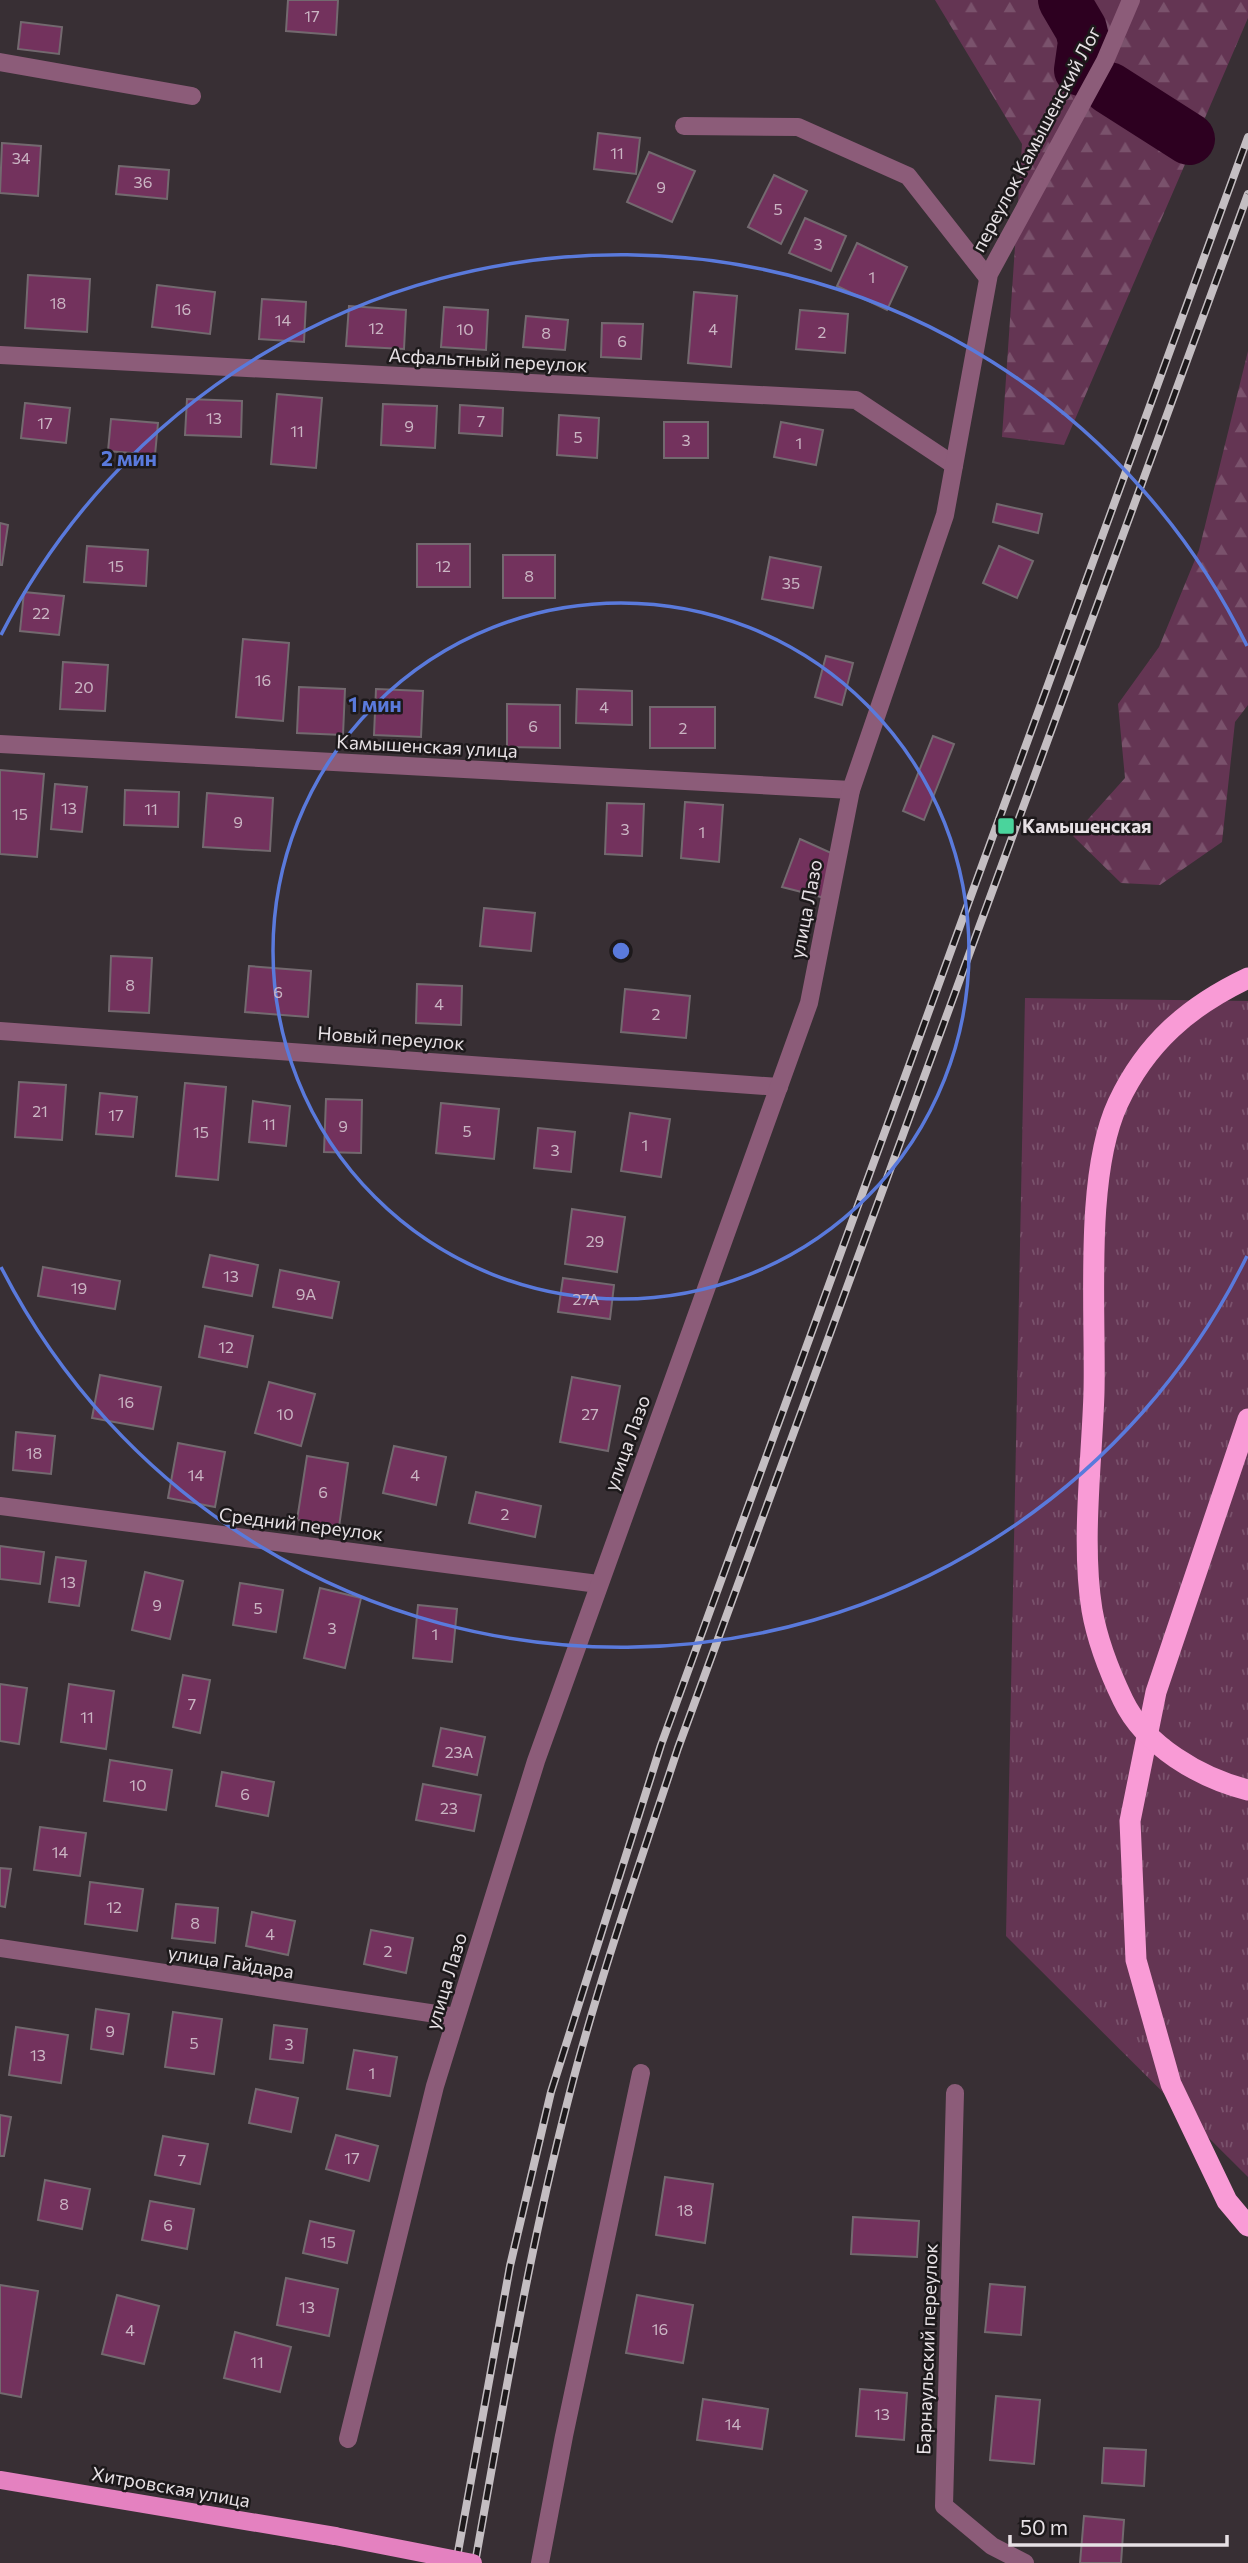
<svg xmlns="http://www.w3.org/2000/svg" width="1248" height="2563" font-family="Commissioner,sans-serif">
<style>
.grass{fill:url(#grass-tufts)}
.forest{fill:url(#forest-firs)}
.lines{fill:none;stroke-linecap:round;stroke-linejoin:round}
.river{stroke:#2d0020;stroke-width:52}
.building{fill:#73325d;stroke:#73696f;stroke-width:2}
.minor{stroke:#8c5c79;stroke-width:18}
.major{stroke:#e481c0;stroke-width:18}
.highway{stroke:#f99bd6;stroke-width:21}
.rail-casing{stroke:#c4bec2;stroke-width:8}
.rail{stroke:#1d191b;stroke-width:5;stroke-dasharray:16;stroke-linecap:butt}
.major-bridge{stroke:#e481c0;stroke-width:18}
.highway-bridge{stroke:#f99bd6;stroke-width:21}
.ring{fill:none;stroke:#5a7adc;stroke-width:3.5}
.poi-dot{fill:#4ad49c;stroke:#1d191b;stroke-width:2.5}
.labels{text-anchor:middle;stroke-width:5;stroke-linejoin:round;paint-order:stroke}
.number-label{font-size:16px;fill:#cab5c3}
.street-label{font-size:19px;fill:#e7e1e5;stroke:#1d191b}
.poi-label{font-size:19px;font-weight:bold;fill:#e7e1e5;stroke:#1d191b;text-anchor:start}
.centre{fill:#5a7adc;stroke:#1d191b;stroke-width:3.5}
.ring-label{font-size:21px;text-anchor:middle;font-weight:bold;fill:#5a7adc;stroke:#1d191b;stroke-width:5;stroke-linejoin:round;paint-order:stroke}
</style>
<defs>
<pattern id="grass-tufts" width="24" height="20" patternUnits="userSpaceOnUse" patternTransform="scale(1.75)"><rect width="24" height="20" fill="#643553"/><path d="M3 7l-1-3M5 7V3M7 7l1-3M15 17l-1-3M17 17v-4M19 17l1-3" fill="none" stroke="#7a526c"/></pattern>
<pattern id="forest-firs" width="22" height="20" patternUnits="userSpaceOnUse" patternTransform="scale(1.75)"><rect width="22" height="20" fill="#643553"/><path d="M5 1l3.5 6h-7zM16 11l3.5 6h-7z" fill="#7a526c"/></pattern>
</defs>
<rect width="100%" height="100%" fill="#382f34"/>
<polygon class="grass" points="1025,998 1248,1001 1248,2177 1006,1936"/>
<g class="forest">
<polygon points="935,0 1248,0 1248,18 1064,445 1002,437 1022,144"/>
<polygon points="1248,351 1248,705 1235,722 1222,842 1160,885 1121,883 1073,836 1125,778 1118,704 1159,647 1199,550"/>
</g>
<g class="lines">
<g class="river">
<polyline points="1064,0 1081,29 1084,42 1080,70"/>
<polyline points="1109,88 1189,139"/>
</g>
</g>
<g class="building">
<polygon points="288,0 338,0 336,35 286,31"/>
<polygon points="21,22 62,27 59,54 18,49"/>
<polygon points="598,133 640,138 636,174 594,169"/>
<polygon points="2,143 41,146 38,196 0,193"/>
<polygon points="649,152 695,171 672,222 627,202"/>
<polygon points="119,166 169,170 167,199 116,194"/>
<polygon points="774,175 807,191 781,244 748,227"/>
<polygon points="805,218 846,236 831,271 789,253"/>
<polygon points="857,243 907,267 887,310 837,286"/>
<polygon points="28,275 90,279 87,332 25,328"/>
<polygon points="157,285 215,292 210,334 152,327"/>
<polygon points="694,292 737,296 731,367 688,363"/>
<polygon points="262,299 306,302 304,342 259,339"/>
<polygon points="349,306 406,310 404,349 346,346"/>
<polygon points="444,307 488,310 486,350 441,347"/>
<polygon points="800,310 848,314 845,353 796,349"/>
<polygon points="526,316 568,320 565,350 523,347"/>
<polygon points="602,323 643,324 641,359 601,357"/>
<polygon points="277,394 322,398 316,468 271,464"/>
<polygon points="187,399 242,401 241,437 185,435"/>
<polygon points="25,403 70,408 66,443 21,438"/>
<polygon points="383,404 437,406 435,448 381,445"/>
<polygon points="460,405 503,408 502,436 459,433"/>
<polygon points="559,415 599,418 597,458 557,455"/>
<polygon points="111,419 158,423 155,455 108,451"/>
<rect x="664" y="422" width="44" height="36"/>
<polygon points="781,422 823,430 816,465 774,457"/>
<polygon points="997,504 1042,514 1038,533 993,522"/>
<polygon points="0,523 8,525 2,565 0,565"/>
<rect x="417" y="544" width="53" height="43"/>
<polygon points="87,546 148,550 146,586 84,582"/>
<polygon points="999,546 1033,561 1017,598 983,583"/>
<rect x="503" y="555" width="52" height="43"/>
<polygon points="770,557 821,567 813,608 762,599"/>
<polygon points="24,592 64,596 59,635 20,631"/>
<polygon points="243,639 289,643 283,721 236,717"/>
<polygon points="826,656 853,663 842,705 815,697"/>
<polygon points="63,662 108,665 105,711 60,709"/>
<polygon points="299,687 345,689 343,735 297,733"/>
<polygon points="376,689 423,691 421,737 374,735"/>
<polygon points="577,689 632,691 632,725 576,723"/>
<polygon points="507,704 560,705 560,748 507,747"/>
<rect x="650" y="707" width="65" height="41"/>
<polygon points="933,736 954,744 924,820 903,811"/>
<polygon points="0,770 44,774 37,857 0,854"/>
<polygon points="55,784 87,787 82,832 51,829"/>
<polygon points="125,790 179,792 178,827 124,825"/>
<polygon points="207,793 273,798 270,851 203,847"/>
<polygon points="685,802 723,805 719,862 681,858"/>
<polygon points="607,803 644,804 642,856 605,854"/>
<polygon points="800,839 838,856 825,898 782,887"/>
<polygon points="484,908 535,913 531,951 480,946"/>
<polygon points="111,956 152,958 149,1013 109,1011"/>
<polygon points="249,966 311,971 308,1017 245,1012"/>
<polygon points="417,984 462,986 461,1025 416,1023"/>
<polygon points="625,989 690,996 686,1038 621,1032"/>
<polygon points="19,1082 66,1085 62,1140 15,1137"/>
<polygon points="185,1083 226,1087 218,1180 176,1176"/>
<polygon points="100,1093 137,1097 133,1137 96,1134"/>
<polygon points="326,1099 362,1100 361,1153 324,1152"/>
<polygon points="253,1101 290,1106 286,1146 249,1142"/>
<polygon points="441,1103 499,1109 494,1159 436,1153"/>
<polygon points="630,1113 670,1119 661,1177 621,1171"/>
<polygon points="538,1128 575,1132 571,1172 534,1168"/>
<polygon points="572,1209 625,1217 617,1272 565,1264"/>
<polygon points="210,1255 258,1265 252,1296 203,1287"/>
<polygon points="43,1267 120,1281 115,1309 38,1296"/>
<polygon points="280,1270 339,1282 332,1318 273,1307"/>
<polygon points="563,1278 614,1285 610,1319 558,1312"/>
<polygon points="205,1326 253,1336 247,1367 199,1357"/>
<polygon points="100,1375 161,1387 153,1429 92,1418"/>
<polygon points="572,1377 620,1386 608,1451 560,1442"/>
<polygon points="269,1382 315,1394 301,1446 255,1433"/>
<polygon points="16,1432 55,1436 51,1474 13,1470"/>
<polygon points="178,1443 225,1452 215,1507 168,1498"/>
<polygon points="394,1446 446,1457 436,1505 383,1493"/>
<polygon points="307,1456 348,1463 339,1527 297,1520"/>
<polygon points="476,1492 541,1506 535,1537 469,1523"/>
<polygon points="0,1546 44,1552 40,1584 0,1579"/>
<polygon points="56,1557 86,1561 79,1606 49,1602"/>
<polygon points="145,1572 183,1581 170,1639 132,1630"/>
<polygon points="240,1583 283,1590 276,1632 233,1625"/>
<polygon points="320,1588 361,1598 345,1668 304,1658"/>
<polygon points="418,1605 457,1609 452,1662 413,1658"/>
<polygon points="183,1675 210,1680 200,1733 173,1727"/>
<polygon points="0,1684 27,1688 19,1744 0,1741"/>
<polygon points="69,1684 114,1691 106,1749 61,1742"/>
<polygon points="441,1728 485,1737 477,1775 433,1766"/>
<polygon points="110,1760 172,1770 166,1810 104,1801"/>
<polygon points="222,1772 274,1782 268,1816 216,1806"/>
<polygon points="423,1784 481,1795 474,1831 416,1820"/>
<polygon points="40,1827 86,1833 80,1876 34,1870"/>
<polygon points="0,1868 11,1869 5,1907 0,1906"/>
<polygon points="90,1882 143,1889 137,1931 85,1924"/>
<polygon points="176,1904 218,1908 215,1943 172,1938"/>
<polygon points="252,1912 295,1921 288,1955 246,1946"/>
<polygon points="371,1930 413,1938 406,1973 364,1964"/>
<polygon points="96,2009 129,2014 123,2054 91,2049"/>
<polygon points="173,2012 222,2019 214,2074 165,2067"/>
<polygon points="274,2025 307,2029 303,2063 270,2059"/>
<polygon points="16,2027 68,2035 61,2083 9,2075"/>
<polygon points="354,2050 397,2057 390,2096 347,2089"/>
<polygon points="256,2089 298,2098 291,2132 249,2123"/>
<polygon points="0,2115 11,2117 4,2156 0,2156"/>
<polygon points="336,2135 378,2146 369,2181 326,2169"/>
<polygon points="163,2136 208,2144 200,2184 155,2175"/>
<polygon points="665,2177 713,2184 705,2243 656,2235"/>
<polygon points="45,2180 90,2189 82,2229 38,2220"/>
<polygon points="150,2201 194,2209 187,2249 142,2240"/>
<polygon points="853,2217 919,2221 917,2257 851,2254"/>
<polygon points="310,2221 354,2231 347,2263 303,2253"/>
<polygon points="286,2278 338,2289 329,2336 277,2325"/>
<polygon points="990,2284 1025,2287 1021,2335 985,2332"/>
<polygon points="0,2285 38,2291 21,2397 0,2393"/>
<polygon points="117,2295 159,2306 144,2364 102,2354"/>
<polygon points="637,2295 693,2305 683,2363 626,2353"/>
<polygon points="235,2332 291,2347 280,2392 224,2378"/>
<polygon points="860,2389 907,2393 904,2440 856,2436"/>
<polygon points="996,2396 1040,2400 1034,2464 990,2460"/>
<polygon points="703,2399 768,2409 762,2449 697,2440"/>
<polygon points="1104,2448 1146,2450 1144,2486 1102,2483"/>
<polygon points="1084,2516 1124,2520 1121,2563 1080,2563"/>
</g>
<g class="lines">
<g class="minor">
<polyline points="0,62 192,96"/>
<polyline points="684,126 798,127 908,176 988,278"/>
<polyline points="0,355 856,400 954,465"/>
<polyline points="0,744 851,790"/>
<polyline points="0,1031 779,1087"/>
<polyline points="0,1506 598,1584"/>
<polyline points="0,1948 456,2017"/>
<polyline points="955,2093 944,2506 992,2546 1025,2563"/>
<polyline points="348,2439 435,2086 536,1761 809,1003 851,790 945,515 989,274 1105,61 1131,0"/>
<polyline points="540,2563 564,2436 641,2073"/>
</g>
<polyline class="major" points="0,2480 335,2536"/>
<polyline class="highway" points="1248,1419 1156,1692 1130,1821 1136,1960 1171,2084 1227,2201 1248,2226"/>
<g class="rail-casing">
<g id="rail">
<polyline points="456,2563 510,2266 551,2092 661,1745 1248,137"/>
<path d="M475,2563C503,2407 529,2250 569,2096C599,1979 640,1863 678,1748L1248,194"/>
</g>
</g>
<use href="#rail" class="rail"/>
<polyline class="major-bridge" points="335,2536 473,2563"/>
<path class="highway-bridge" d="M1248,978C1189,1006 1146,1043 1118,1103C1084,1176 1096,1311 1094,1392C1092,1460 1081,1543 1092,1610C1097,1639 1110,1673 1123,1700C1145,1746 1200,1778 1248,1790"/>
</g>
<g class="ring">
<circle cx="621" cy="951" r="348"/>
<path d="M1247 1256A696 696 0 0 1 1 1267M1 635A696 696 0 0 1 1247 646"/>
</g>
<rect class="poi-dot" x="997" y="817" width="18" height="18" rx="3.5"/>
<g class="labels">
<g class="number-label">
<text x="312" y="22">17</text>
<text x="617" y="159">11</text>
<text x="21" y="164">34</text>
<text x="143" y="188">36</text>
<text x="661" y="193">9</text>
<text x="778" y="215">5</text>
<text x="818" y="250">3</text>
<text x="872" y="283">1</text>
<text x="58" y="309">18</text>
<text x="183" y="315">16</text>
<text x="283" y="326">14</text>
<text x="376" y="334">12</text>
<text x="465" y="335">10</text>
<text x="713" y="335">4</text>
<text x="822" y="338">2</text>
<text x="546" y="339">8</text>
<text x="622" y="347">6</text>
<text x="214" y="424">13</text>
<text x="481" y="427">7</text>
<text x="45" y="429">17</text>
<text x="409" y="432">9</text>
<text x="297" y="437">11</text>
<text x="578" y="443">5</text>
<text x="686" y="446">3</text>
<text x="799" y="449">1</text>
<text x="116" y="572">15</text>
<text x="443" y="572">12</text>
<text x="529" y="582">8</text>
<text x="791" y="589">35</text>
<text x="41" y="619">22</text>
<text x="263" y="686">16</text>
<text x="84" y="693">20</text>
<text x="604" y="713">4</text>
<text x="533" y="732">6</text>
<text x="683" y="734">2</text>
<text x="69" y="814">13</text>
<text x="151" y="815">11</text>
<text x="20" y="820">15</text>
<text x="238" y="828">9</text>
<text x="625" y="835">3</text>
<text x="702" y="838">1</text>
<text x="130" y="991">8</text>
<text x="278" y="998">6</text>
<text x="439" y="1010">4</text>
<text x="656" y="1020">2</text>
<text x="40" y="1117">21</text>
<text x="116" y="1121">17</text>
<text x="269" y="1130">11</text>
<text x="343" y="1132">9</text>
<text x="467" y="1137">5</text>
<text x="201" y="1138">15</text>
<text x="645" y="1151">1</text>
<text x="555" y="1156">3</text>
<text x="595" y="1247">29</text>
<text x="231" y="1282">13</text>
<text x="79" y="1294">19</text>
<text x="306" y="1300">9А</text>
<text x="586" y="1305">27А</text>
<text x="226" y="1353">12</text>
<text x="126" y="1408">16</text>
<text x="285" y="1420">10</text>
<text x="590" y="1420">27</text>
<text x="34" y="1459">18</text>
<text x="196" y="1481">14</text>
<text x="415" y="1481">4</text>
<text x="323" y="1498">6</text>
<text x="505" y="1520">2</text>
<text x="68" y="1588">13</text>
<text x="157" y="1611">9</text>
<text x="258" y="1614">5</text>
<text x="332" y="1634">3</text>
<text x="435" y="1640">1</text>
<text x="192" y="1710">7</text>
<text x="87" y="1723">11</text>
<text x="459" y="1758">23А</text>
<text x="138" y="1791">10</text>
<text x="245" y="1800">6</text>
<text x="449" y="1814">23</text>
<text x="60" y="1858">14</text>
<text x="114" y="1913">12</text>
<text x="195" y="1929">8</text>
<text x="270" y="1940">4</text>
<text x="388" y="1957">2</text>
<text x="110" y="2037">9</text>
<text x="194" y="2049">5</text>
<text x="289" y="2050">3</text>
<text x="38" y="2061">13</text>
<text x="372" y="2079">1</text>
<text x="352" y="2164">17</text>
<text x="182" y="2166">7</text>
<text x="64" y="2210">8</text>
<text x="685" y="2216">18</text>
<text x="168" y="2231">6</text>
<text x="328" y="2248">15</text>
<text x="307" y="2313">13</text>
<text x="660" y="2335">16</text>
<text x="130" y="2336">4</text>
<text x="257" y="2368">11</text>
<text x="882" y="2420">13</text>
<text x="733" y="2430">14</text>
</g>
<g class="street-label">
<text transform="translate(1036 139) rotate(-62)" y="7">переулок Камышенский Лог</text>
<text transform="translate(488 360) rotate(3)" y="7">Асфальтный переулок</text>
<text transform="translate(427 746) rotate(3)" y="7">Камышенская улица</text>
<text transform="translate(806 909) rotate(-79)" y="7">улица Лазо</text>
<text transform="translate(391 1038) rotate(4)" y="7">Новый переулок</text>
<text transform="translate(627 1443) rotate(-70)" y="7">улица Лазо</text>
<text transform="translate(301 1524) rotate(7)" y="7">Средний переулок</text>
<text transform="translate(231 1962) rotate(9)" y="7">улица Гайдара</text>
<text transform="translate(446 1981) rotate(-73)" y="7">улица Лазо</text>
<text transform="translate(927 2349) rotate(-88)" y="7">Барнаульский переулок</text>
<text transform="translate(171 2487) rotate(10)" y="7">Хитровская улица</text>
</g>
<g class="poi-label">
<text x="1022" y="833">Камышенская</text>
</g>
</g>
<circle cx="621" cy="951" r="10" class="centre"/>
<g class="ring-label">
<text x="129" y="466">2 мин</text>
<text x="375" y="712">1 мин</text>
</g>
<path d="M1010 2535v10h217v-10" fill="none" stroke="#e7e1e5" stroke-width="3.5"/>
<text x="1020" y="2535" font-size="21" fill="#e7e1e5" stroke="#1d191b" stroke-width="5" paint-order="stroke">50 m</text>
</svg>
